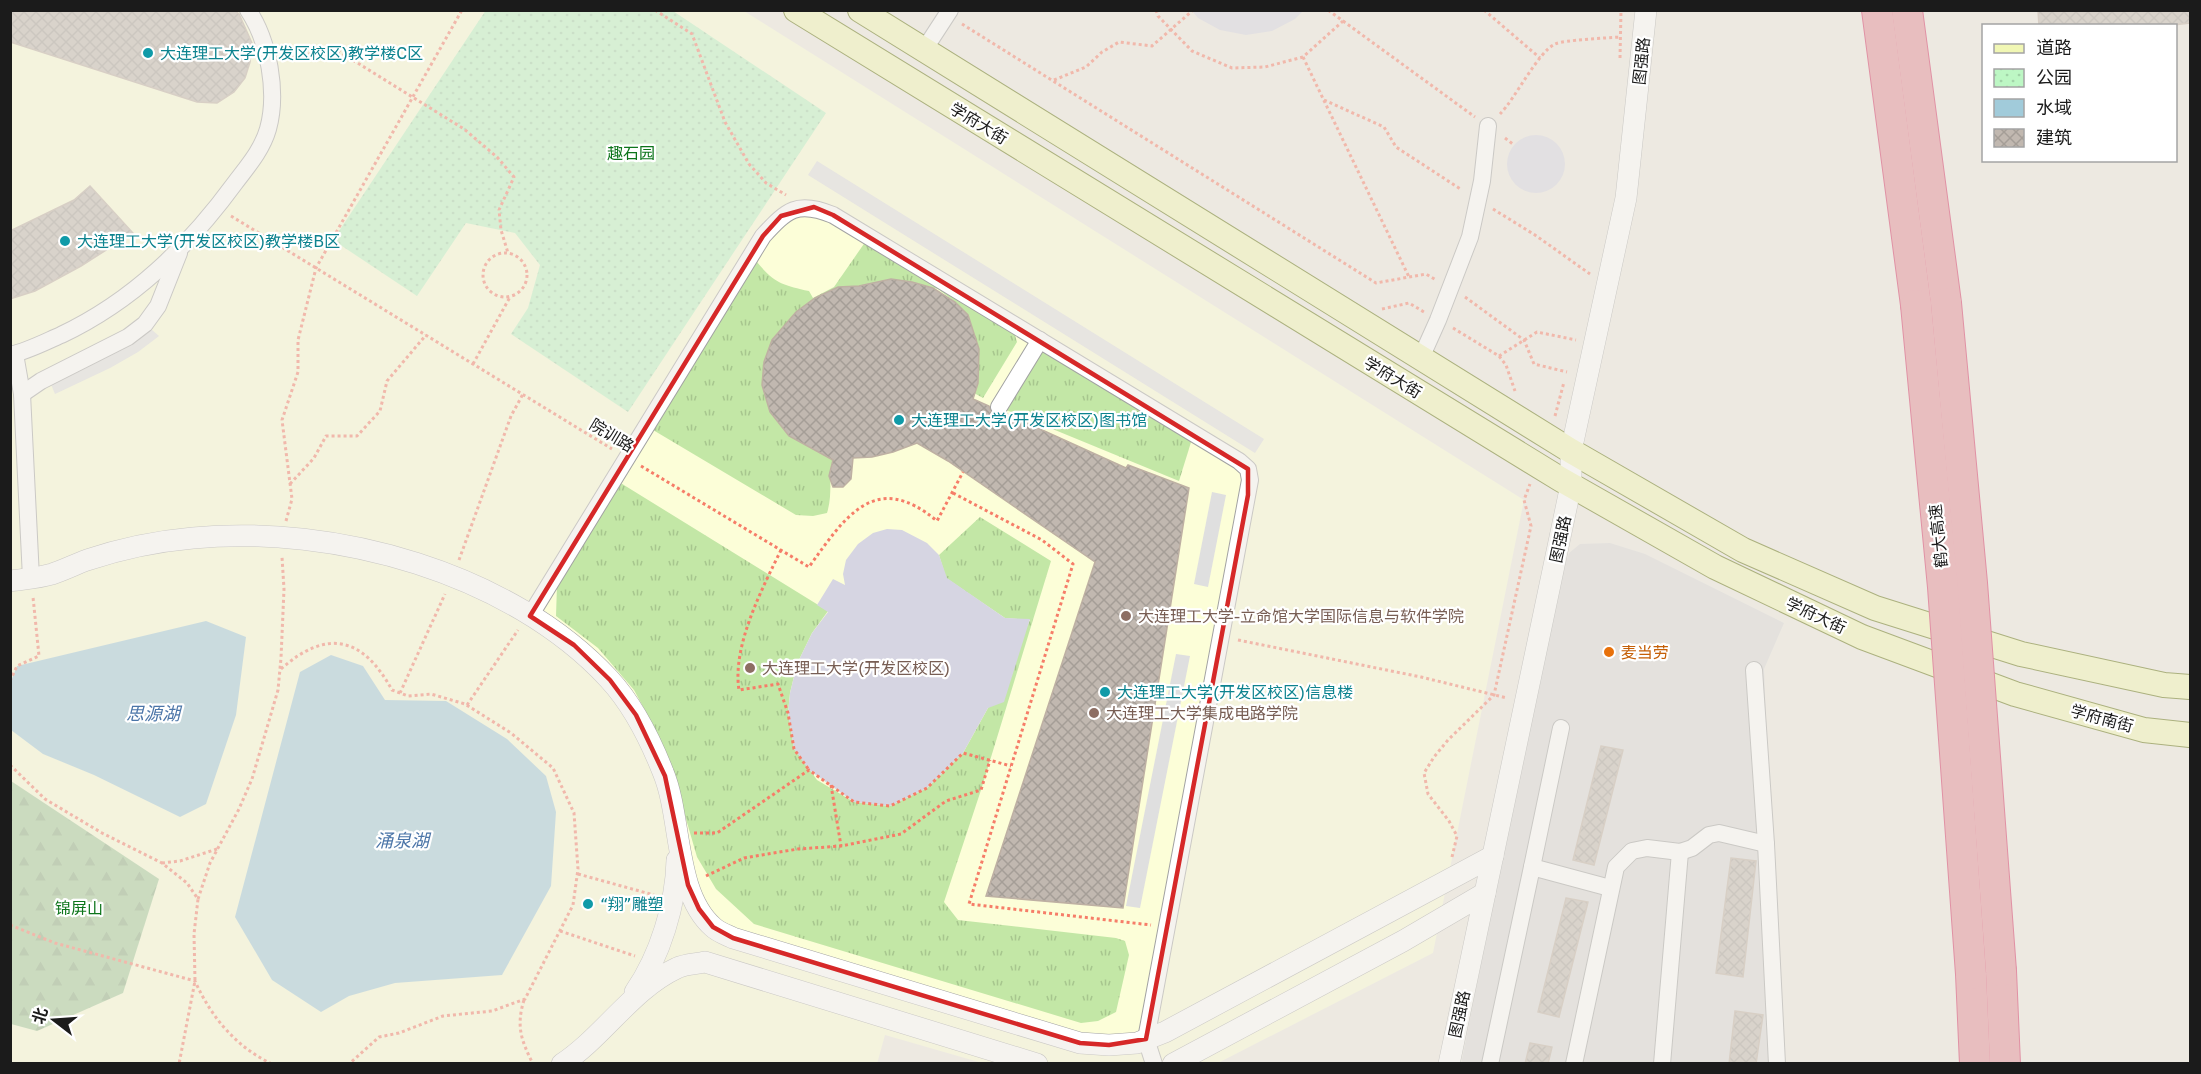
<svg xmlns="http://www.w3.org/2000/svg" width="2201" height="1074" font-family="'Golos Text','Noto Sans SC',sans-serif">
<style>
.residential{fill:#d9d8d8}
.education{fill:#fcfed8}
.grass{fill:url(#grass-tufts)}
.forest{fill:url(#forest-firs)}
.park{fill:url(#park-dots)}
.parking{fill:#dfdfdf}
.plaza{fill:#d6d5e2}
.water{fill:#a1cbda}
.building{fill:url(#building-cross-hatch);stroke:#beb0a3;stroke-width:1.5}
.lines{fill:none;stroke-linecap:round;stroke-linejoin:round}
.minor-casing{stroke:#a2a2a2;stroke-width:18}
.tertiary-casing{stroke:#a2a2a2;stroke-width:22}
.secondary-casing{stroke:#5e6d07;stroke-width:26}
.motorway-casing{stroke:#d1275a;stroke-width:32}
.path{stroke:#f67d68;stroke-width:3;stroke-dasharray:3 3;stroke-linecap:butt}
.minor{stroke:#fff;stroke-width:16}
.tertiary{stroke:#fff;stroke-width:21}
.secondary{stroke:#f1f7b4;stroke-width:24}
.motorway{stroke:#e38995;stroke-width:30}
.motorway-bridge-casing{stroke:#d1275a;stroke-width:32;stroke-linecap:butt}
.motorway-bridge{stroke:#e38995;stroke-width:30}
.marked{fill:none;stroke:#d62828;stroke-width:4.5;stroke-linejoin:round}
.culture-dot{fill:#0f9aa8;stroke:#fff;stroke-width:2}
.education-dot{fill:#8d6e63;stroke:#fff;stroke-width:2}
.food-dot{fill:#e8710a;stroke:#fff;stroke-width:2}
.labels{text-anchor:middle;stroke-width:4.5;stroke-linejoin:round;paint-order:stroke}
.culture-label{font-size:16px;fill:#0d838f;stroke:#fff;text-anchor:start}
.street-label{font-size:16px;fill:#1b1b1b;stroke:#fff}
.park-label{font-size:16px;fill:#0d751b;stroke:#fff}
.education-label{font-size:16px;fill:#785e54;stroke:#fff;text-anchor:start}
.food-label{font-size:16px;fill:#c56008;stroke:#fff;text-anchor:start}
.water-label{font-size:18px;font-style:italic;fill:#4b75a8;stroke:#fff}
</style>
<defs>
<pattern id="grass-tufts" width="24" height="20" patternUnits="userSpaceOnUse" patternTransform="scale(1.5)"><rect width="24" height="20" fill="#c3e7a6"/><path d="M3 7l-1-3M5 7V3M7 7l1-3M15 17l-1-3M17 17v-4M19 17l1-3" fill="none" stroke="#a7c68e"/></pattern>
<pattern id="forest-firs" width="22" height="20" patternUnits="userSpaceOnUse" patternTransform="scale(1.5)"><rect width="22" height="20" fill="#a3cb96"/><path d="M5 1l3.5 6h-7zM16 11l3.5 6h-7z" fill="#8cae81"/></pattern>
<pattern id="park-dots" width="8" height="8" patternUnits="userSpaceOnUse" patternTransform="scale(1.5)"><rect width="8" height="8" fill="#bdf7c4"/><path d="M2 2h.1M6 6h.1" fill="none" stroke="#a2d3a8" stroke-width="1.8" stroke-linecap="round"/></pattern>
<pattern id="building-cross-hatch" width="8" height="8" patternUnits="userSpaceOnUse" patternTransform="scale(1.5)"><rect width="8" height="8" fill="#c1b8b0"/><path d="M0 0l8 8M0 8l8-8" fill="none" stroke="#a59e97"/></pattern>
</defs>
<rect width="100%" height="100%" fill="#ede9e1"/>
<polygon class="residential" points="1610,543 1645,554 1784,623 1764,669 1780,1063 1461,1064 1555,592 1569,553 1580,544"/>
<polygon class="education" points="10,11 744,11 1524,500 1433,953 1218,1063 982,1063 885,1035 877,1064 11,1063"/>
<g class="grass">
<path d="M868,238L1014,332L1017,342L983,398L974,393L978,383L979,349L968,316L955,302L938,289L912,282L891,279L859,286L838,287L827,292L815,298L772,340L764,362L762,385L795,439L833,460C828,480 833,494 827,513L813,516L796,515L648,427L757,262C774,283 783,285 809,291L813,298L834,287Z"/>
<polygon points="1045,349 1192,439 1179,481 999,407 1037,352"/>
<polygon points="619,482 828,611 812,633 797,664 790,693 788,713 794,748 817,780 854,802 890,806 927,788 963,753 988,708 1030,620 1005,618 946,578 939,555 980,517 1051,561 981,790 944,902 958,920 1116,938 1125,941 1129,955 1116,1012 1098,1021 1081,1023 754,924 716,889 697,857 673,774 654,727 634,690 598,648 556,616 557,585"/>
</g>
<polygon class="forest" points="11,781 159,879 123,993 37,1031 11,1024"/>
<polygon class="park" points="486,10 673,11 826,113 628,412 511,334 528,308 540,265 515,233 466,223 417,296 333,240"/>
<g class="parking">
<polygon points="817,161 1264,439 1255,453 808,175"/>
<polygon points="145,324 159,336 138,352 110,368 55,394 48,377"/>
<polygon points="1212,492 1226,495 1208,587 1194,584"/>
<polygon points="1176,654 1190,656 1140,908 1126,906"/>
</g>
<g class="plaza">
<polygon points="1192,11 1303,11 1295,19 1272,31 1246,35 1220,30 1198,18"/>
<circle cx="1536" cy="164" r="29"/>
<polygon points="887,529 902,530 927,543 939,555 947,578 1005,618 1030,619 1004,702 988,708 963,753 927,788 890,806 854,802 809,770 794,749 788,713 790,693 797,664 812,633 828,612 817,605 833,579 845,585 843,574 846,560 858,544 873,533"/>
</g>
<g class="water">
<polygon points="206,621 246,637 236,715 206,804 180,817 94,775 43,754 11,730 11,681 17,666"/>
<polygon points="331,655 363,666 385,700 446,701 507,739 546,776 556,812 551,886 502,975 395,983 349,996 321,1012 272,980 235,917 300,672"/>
</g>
<g class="building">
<polygon points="10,10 234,10 239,14 252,43 250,62 245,78 234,92 217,103 197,102 10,42"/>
<polygon points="2038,10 2190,10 2190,23 2164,26 2039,26"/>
<polygon points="90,186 133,233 81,266 35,291 10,299 10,231 74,200"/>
<polygon points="891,279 912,282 933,288 955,302 968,315 979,349 978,383 973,399 989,406 993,416 999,417 1007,414 1126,468 1128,465 1189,488 1123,908 986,896 1095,562 948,461 917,443 893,452 872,457 853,458 851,479 843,487 833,487 829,476 833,460 789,436 770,412 762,385 764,362 772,340 796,312 815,298 838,287 859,286"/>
<polygon points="1601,746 1623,750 1594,865 1573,860"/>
<polygon points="1731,858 1756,861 1743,977 1716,973"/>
<polygon points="1566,898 1588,902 1559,1017 1538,1012"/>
<polygon points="1735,1011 1763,1015 1756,1064 1729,1064"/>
<polygon points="1530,1043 1552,1047 1548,1064 1525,1064"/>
</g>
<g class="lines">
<g class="minor-casing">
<g id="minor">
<polyline points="924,50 950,10"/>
<polyline points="15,354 22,394 31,578"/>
<path d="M10,355C28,351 45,342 61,335C133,301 188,247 235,183C247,167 262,150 268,129C278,93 269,41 248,10"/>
<polyline points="1421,358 1438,320 1470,237 1482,181 1488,126"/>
<polyline points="22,394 41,381 128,337 145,324 158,306 179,253"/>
<polyline points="999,407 1040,340"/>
<path d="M530,616L763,236C787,210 797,200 833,215L1239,461L1248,469L1250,480L1146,1039L1154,1064"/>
<polyline points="1754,670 1766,844 1777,1064"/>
<polyline points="1532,867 1561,728"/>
<polyline points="1490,1064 1532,867 1610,888"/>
<polyline points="1574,1064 1616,867 1632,851 1647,848 1680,852 1692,848 1709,835 1719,833 1766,844"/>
<polyline points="1662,1064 1680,852"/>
</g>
</g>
<g class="tertiary-casing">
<g id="tertiary">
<path d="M10,581C24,579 39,578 52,574C64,570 76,564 87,560C120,549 159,541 193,538C334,524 511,573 609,679C633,705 650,739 663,772C682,817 674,893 713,927C718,932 727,935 733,938L1080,1043L1109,1045L1137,1043L1165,1032L1493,856"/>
<path d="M635,992C660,956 676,904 677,860"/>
<path d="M562,1064C604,1036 632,989 677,968C685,964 696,964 705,962L1037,1064"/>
<polyline points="1173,1064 1403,941 1485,893"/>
<polyline points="1449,1064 1571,485 1571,451 1626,198 1646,10"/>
</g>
</g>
<g class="secondary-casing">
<g id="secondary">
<polyline points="796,10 1560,479 1715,567 1862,637 2015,694 2144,730 2190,735"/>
<polyline points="860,10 1571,451 1743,550 1875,608 2021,654 2164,685 2190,687"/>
</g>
</g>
<g class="motorway-casing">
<g id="motorway">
<polyline points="1877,10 1916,305"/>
<polyline points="1907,10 1946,303"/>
<polyline points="2001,971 2005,1064"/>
<polyline points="1971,974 1975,1064"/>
</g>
</g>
<g class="path">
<polyline points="548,10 553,10"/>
<polyline points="655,10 692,34 725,122 749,164 766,183 786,195"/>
<polyline points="1156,10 1158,16 1192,51 1232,68 1265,67 1303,57 1343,21 1328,10"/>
<polyline points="1484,10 1540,58"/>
<polyline points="1343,21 1475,117"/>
<polyline points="962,24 1376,283 1426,274 1436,280"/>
<polyline points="1303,57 1409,277"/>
<polyline points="1620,58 1621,10"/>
<polyline points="285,59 335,49 464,129 497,157 514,177 499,210 501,230 508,253"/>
<polyline points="1054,80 1086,67 1102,52 1119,42 1152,46 1192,11"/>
<polyline points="1324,100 1384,127 1396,147 1462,190"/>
<path d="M1500,114C1515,99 1538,52 1555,44C1564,40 1607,38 1620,37"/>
<polyline points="1505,138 1514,145"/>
<polyline points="1493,209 1535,235 1590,274"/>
<polyline points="231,216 612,449"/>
<circle cx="505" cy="275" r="22"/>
<polyline points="1465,297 1524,340 1534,364 1567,372"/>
<polyline points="1382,309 1409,303 1424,312"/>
<polyline points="1453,328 1499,356 1506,365 1515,391"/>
<polyline points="1499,356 1537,332 1576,340"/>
<polyline points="473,364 510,297"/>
<polyline points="1555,416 1564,382"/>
<path d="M641,466L809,567C845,517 875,469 937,521L963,472"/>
<polyline points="290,484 314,458 326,436 357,436 380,411 387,381 426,335"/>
<polyline points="953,493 1042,540 1073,564 969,904 1151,925"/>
<polyline points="286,521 292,499 282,420 298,372 298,340 316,268 462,10"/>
<path d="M781,550C762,589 732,646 739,690L778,684L788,713L794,749L809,770"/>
<polyline points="459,560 511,416 523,394"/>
<polyline points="1238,640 1421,677 1507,698"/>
<path d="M281,669C327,628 363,637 392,690L408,696L431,694L465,704L511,733L553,768L574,813L578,869L573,905L525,999L492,1011L443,1016L399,1033L379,1037L349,1064"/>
<polyline points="10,681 17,666 39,656 33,597"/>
<polyline points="400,693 445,594"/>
<polyline points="467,705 518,630"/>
<polyline points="10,765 45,799 102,833 162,863 187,883 198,899 194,934 195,981 179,1064"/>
<polyline points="831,785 841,846"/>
<polyline points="694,833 717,833 809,770 854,802 890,806 927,788 963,753 1011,766"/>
<polyline points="1452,857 1457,836 1449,821 1428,794 1424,773 1434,757 1448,740 1494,695 1531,526 1524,500 1530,484"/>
<polyline points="162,863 180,861 217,849"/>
<polyline points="578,874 654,895"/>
<polyline points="706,876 744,858 798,849 841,846 901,834 946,801 981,790 990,760"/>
<polyline points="198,899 210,863 239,809 252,779 278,690 281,658 284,589 282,557"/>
<path d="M10,925L55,943L195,981C211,1017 236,1047 272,1064"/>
<polyline points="560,931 635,956"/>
<path d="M524,1000C516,1026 521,1040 533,1064"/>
</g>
<use href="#minor" class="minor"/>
<use href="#tertiary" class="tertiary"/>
<use href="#secondary" class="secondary"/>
<use href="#motorway" class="motorway"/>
<g class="motorway-bridge-casing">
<g id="motorway-bridge">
<polyline points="1946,303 1972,583 2001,971"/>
<polyline points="1916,305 1943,587 1971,974"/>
</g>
</g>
<use href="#motorway-bridge" class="motorway-bridge"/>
</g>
<path d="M0 0H2201V1074H0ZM814,207L833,215L1248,469V495L1146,1039L1109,1045L1080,1043L733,938L713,927L699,909L688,885L665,776L636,715L610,680L574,645L530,616L763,236L781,216Z" fill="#ede9e1" fill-opacity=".55" fill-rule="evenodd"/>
<path class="marked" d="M814,207L833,215L1248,469V495L1146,1039L1109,1045L1080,1043L733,938L713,927L699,909L688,885L665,776L636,715L610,680L574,645L530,616L763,236L781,216Z"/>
<g class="culture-dot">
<circle cx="148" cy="53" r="6"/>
<circle cx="65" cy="241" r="6"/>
<circle cx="899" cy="420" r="6"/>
<circle cx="1105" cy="692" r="6"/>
<circle cx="588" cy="904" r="6"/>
</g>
<g class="education-dot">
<circle cx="1126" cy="616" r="6"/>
<circle cx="750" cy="668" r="6"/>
<circle cx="1094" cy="713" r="6"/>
</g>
<circle class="food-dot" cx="1609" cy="652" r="6"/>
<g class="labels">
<g class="culture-label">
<text x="160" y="59">大连理工大学(开发区校区)教学楼C区</text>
<text x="77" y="247">大连理工大学(开发区校区)教学楼B区</text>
<text x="911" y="426">大连理工大学(开发区校区)图书馆</text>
<text x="1117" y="698">大连理工大学(开发区校区)信息楼</text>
<text x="600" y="910">“翔”雕塑</text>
</g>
<g class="street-label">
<text transform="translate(1641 61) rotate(-84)" y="6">图强路</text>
<text transform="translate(979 123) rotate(31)" y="6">学府大街</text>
<text transform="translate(1393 377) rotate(31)" y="6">学府大街</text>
<text transform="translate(612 435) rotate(31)" y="6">院训路</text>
<text transform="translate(1938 536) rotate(-96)" y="6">鹤大高速</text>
<text transform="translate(1560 539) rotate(-78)" y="6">图强路</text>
<text transform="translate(1816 615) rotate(25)" y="6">学府大街</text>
<text transform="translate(2102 718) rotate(15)" y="6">学府南街</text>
<text transform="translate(1459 1014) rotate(-78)" y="6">图强路</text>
</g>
<g class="park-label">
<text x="631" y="159">趣石园</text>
<text x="79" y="914">锦屏山</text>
</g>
<g class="education-label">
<text x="1138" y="622">大连理工大学-立命馆大学国际信息与软件学院</text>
<text x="762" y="674">大连理工大学(开发区校区)</text>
<text x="1106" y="719">大连理工大学集成电路学院</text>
</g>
<g class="food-label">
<text x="1621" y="658">麦当劳</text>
</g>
<g class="water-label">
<text x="153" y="720">思源湖</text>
<text x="402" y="847">涌泉湖</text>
</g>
</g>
<rect width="2201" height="1074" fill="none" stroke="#1b1b1b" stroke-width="24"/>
<rect x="1982" y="24" width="195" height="138" fill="#ffffff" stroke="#a4a4a4" stroke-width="1.5"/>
<rect x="1994" y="44" width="30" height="9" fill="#f1f7b4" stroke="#a4a4a4" stroke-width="1.5"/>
<text x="2036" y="54" font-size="18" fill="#1b1b1b">道路</text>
<rect x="1994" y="69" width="30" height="18" fill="url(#park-dots)" stroke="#a4a4a4" stroke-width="1.5"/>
<text x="2036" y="84" font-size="18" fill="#1b1b1b">公园</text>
<rect x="1994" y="99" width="30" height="18" fill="#a1cbda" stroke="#a4a4a4" stroke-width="1.5"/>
<text x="2036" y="114" font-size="18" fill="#1b1b1b">水域</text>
<rect x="1994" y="129" width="30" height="18" fill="url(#building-cross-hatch)" stroke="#a4a4a4" stroke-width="1.5"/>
<text x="2036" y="144" font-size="18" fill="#1b1b1b">建筑</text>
<g transform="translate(54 1020) rotate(287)" stroke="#ffffff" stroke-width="4.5" paint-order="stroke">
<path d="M0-4.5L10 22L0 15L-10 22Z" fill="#1b1b1b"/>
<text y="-9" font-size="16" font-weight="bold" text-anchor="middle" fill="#1b1b1b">北</text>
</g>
</svg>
